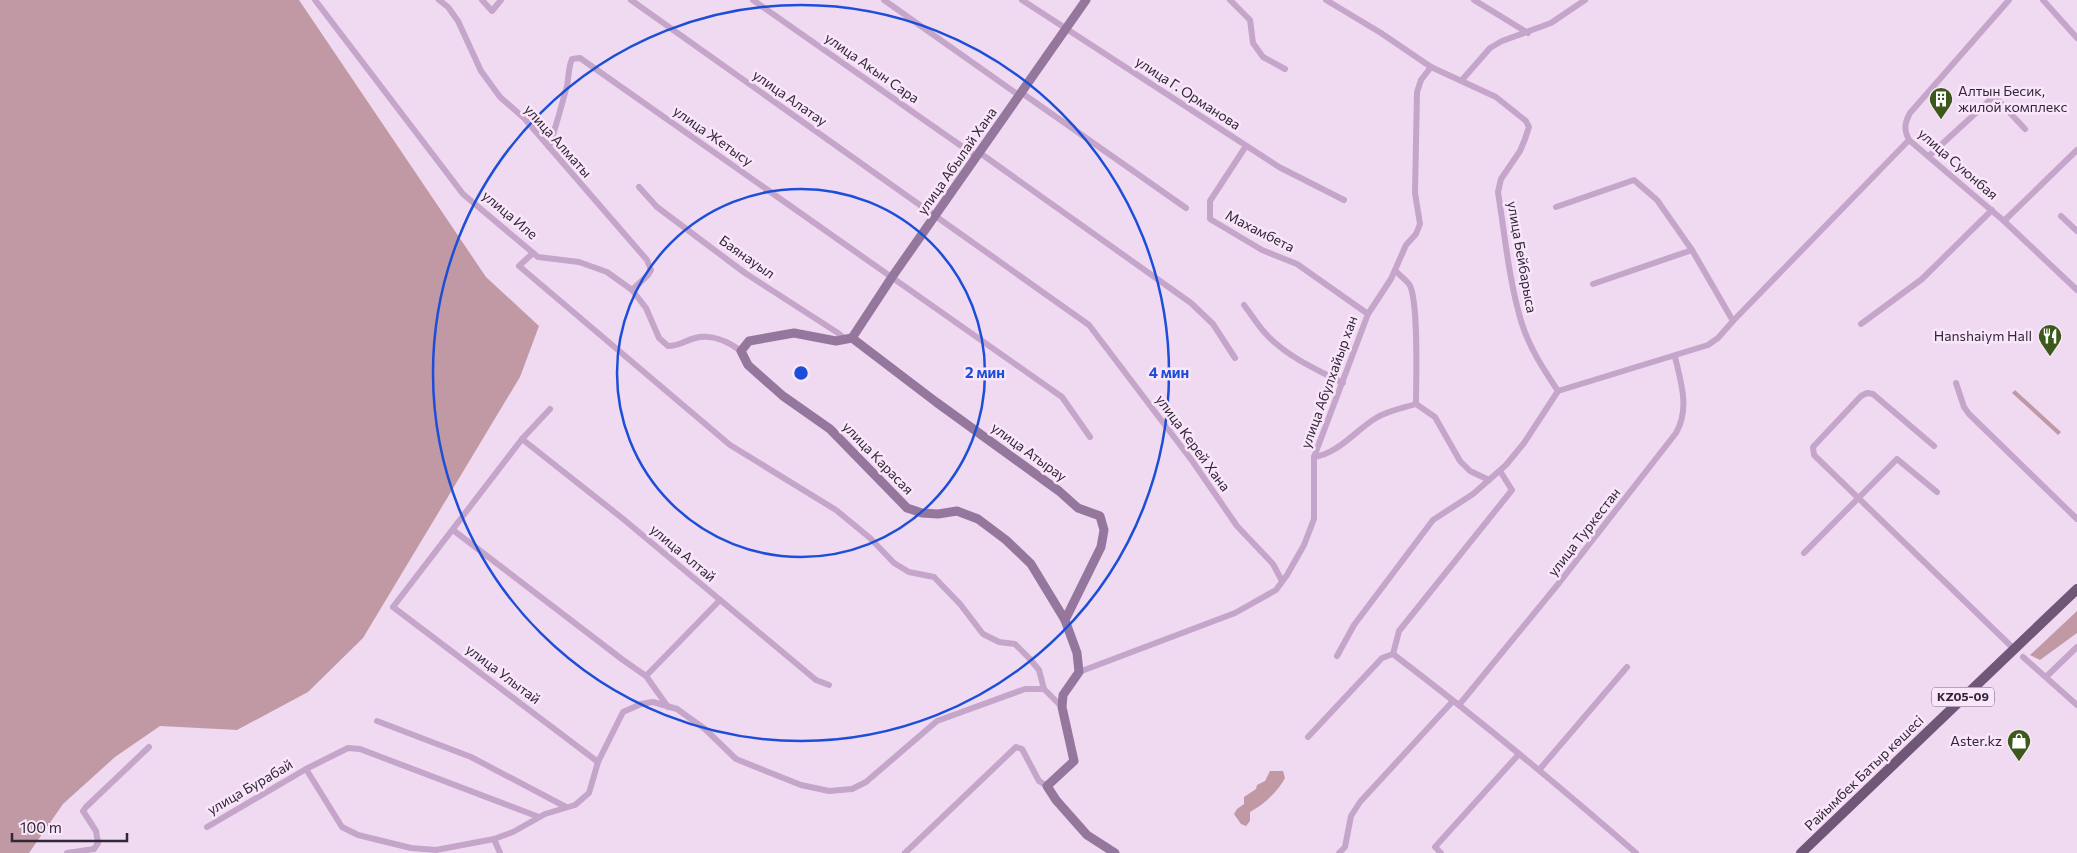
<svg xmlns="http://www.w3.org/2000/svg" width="2077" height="853" font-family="Commissioner,sans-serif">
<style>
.green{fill:#c199a4}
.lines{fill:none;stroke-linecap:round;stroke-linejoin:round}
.street{stroke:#c5a5ca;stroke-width:6}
.secondary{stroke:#95779e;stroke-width:9}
.primary{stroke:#705778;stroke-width:10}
.ring{fill:none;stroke:#1d4ed8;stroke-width:2.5}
.labels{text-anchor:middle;stroke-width:5;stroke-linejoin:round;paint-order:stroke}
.shield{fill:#f9e6fa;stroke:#6e6071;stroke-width:1}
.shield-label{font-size:12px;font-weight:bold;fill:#322736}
.street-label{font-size:14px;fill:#322736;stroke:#f9e6fa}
.poi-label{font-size:14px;fill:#322736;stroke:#f9e6fa;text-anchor:end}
.centre{fill:#1d4ed8;stroke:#f9e6fa;stroke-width:2.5}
.ring-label{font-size:15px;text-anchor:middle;font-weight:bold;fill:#1d4ed8;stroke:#f9e6fa;stroke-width:5;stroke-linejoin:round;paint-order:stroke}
</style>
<rect width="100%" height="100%" fill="#f0daf2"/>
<g class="green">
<polygon points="0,0 299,0 486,277 539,326 520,377 363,638 308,692 237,730 160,726 115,757 63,804 29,853 0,853"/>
<polygon points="2015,390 2061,432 2058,435 2012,393"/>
<polygon points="2077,611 2077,633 2040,660 2030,655"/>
<path d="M1270,771H1283L1285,778C1278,791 1264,805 1250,812V821L1246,826L1241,824L1234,814L1237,809L1244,804V797L1256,789L1257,785L1265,781Z"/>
</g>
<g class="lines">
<g class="street">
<path d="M315,0L463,194L538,257L579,262L607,272L632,290L646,308L659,338L668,346C680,346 684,341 695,338C711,334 728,341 741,351"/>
<polyline points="439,0 448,7 458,21 481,71 500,97 524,118 647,260 651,270 648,275 632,290"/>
<polyline points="482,0 492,11 501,0"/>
<polyline points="631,0 1089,325 1193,462 1237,526 1273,564 1282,581"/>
<polyline points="753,0 977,157"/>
<polyline points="884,0 1020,96"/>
<polyline points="1022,0 1279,167 1344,200"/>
<polyline points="1230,0 1250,20 1253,43 1263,57 1285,69"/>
<path d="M1326,0L1381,33L1431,67L1496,97L1526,121L1529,127L1525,139L1520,151L1501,179L1498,192C1505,236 1509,282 1522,324C1530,349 1544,370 1558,391"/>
<polyline points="1474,0 1528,33"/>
<path d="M2009,0L1910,113C1904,124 1904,130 1909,140L2004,221L2077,290"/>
<polyline points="2043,0 2077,38"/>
<polyline points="1462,80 1490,48 1502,41 1551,23 1585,0"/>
<polyline points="1022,93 1186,208"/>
<polyline points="1246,146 1210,201 1210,219 1262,250 1297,264 1368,314"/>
<path d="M549,147C556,127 561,107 567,86C569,77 568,68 572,59L580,58L1062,397L1090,437"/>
<polyline points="980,153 1191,303 1213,324 1235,358"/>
<polyline points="1929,156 1991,99 1996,98 2025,129"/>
<polyline points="639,187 657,207 745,273 838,333 846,340"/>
<polyline points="1556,207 1634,180 1657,200 1692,250 1733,321"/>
<polyline points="2061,216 2077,231"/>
<polyline points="2004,221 2077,150"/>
<polyline points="533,253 519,266 730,445 836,510 870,538 894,563 909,572 934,577 960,604 983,634 999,642 1015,644 1029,658 1039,670 1044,689"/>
<polyline points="1593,284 1692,250"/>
<path d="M1244,305C1251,314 1257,324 1265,333C1286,356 1315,369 1343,383"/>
<polyline points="1861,324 1922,279 1992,210"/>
<polyline points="1956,383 1964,407 1969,414 2077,519"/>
<polyline points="1416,404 1435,417 1460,461 1470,471 1489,480"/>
<polyline points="550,409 522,439 393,607 598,762"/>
<polyline points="522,439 622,518 816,680 829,685"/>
<polyline points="1934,446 1873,394 1867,393 1861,396 1813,447 1814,455 2014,649"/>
<path d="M1314,457C1338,454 1357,429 1376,418C1387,411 1403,408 1416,404C1416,383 1419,298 1409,284C1405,279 1399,275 1395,270"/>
<path d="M1500,471L1512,490L1399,631L1393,654C1476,717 1557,784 1636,853"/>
<polyline points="453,530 623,660 646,676 668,707"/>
<polyline points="1804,553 1897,459 1937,492"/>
<polyline points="1337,656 1354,625 1433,520 1473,494 1506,465 1524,443 1558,391 1708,345 1718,338 1733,321 1909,140"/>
<polyline points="2023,657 2077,705"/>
<polyline points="1079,672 1235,613 1276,590 1287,575 1304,545 1314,519 1314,457 1368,314 1391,279 1406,245 1416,234 1420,224 1415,193 1417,92 1421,80 1431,67"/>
<polyline points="646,676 720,600"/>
<polyline points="2047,676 2077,647"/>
<path d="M1459,705L1559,583L1676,433C1690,409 1681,382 1675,357"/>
<polyline points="377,721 471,757 566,807"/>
<polyline points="1308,737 1382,658 1393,654"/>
<polyline points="306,769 348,748 360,749 539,817"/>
<polyline points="1539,770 1627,667"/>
<polyline points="207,827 306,769 342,827 358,835 411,848 436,850 494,839 513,832 545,814 575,805 589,793 598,762 623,712 641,704 653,702 677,709 705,729 736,759 801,785 829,791 852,789 866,782 937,721 1025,689 1044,689 1062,707"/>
<polyline points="494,839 500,853"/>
<polyline points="67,853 94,849 98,843 96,831 83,811 86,807 149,747"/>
<polyline points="905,853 1016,747 1022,749 1039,781 1047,786"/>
<polyline points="1339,853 1345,847 1351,816 1360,802 1453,701"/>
<polyline points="1441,853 1435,847 1519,754"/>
</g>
<g class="secondary">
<polyline points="852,338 836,341 794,333 749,341 741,351 748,365 783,396 830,429 907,508 922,513 938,514 957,511 978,519 1006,540 1031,564 1065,620 1077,653 1079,672 1063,695 1062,707 1074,761 1047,786 1056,800 1087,835 1115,853"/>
<polyline points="852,338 936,402 1059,491 1078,508 1100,516 1104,530 1101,547 1065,620"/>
<polyline points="852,338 892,277 1086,0"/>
</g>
<polyline class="primary" points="1801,853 2077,589"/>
</g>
<g class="ring">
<circle cx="801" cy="373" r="184"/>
<circle cx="801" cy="373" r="368"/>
</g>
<defs>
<g id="building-pin" transform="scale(1.25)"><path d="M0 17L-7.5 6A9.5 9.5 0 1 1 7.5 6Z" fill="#3c581b" stroke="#f9e6fa"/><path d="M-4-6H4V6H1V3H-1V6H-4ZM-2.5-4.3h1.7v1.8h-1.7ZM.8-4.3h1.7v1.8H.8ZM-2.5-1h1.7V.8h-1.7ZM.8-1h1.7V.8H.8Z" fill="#fff"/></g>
<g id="restaurant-pin" transform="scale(1.25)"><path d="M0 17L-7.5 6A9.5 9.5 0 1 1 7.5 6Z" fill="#3c581b" stroke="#f9e6fa"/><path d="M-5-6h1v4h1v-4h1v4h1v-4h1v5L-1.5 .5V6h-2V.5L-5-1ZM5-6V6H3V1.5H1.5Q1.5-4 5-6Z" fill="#fff"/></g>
<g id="shop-pin" transform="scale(1.25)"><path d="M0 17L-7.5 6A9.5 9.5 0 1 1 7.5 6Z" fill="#3c581b" stroke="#f9e6fa"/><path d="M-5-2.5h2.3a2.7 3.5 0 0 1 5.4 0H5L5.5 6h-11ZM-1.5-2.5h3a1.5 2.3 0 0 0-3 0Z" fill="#fff"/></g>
</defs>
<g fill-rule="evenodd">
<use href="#building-pin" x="1941" y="99"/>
<use href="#restaurant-pin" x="2050" y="336"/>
<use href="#shop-pin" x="2019" y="741"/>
</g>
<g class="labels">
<rect class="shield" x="1932" y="687.5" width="62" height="19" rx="4"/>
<g class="shield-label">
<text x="1963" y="701">KZ05-09</text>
</g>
<g class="street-label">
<text transform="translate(872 68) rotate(35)" y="5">улица Акын Сара</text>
<text transform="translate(1188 93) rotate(33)" y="5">улица Г. Орманова</text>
<text transform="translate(790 98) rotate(35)" y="5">улица Алатау</text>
<text transform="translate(713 136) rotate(35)" y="5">улица Жетысу</text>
<text transform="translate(558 141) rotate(48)" y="5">улица Алматы</text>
<text transform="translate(957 161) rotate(-55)" y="5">улица Абылай Хана</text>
<text transform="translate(1958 164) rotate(41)" y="5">улица Суюнбая</text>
<text transform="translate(510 215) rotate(40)" y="5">улица Иле</text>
<text transform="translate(1260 231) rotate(27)" y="5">Махамбета</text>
<text transform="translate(747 257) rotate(35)" y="5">Баянауыл</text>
<text transform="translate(1522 257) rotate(80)" y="5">улица Бейбарыса</text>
<text transform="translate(1329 382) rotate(-70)" y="5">улица Абулхайыр хан</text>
<text transform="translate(1193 443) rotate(54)" y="5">улица Керей Хана</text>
<text transform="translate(1029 452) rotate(36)" y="5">улица Атырау</text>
<text transform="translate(878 458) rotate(46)" y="5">улица Карасая</text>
<text transform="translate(1584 532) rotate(-52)" y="5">улица Туркестан</text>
<text transform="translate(683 553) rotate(40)" y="5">улица Алтай</text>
<text transform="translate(503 674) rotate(37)" y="5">улица Улытай</text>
<text transform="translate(1864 773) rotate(-44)" y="5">Райымбек Батыр көшесі</text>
<text transform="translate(250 787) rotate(-30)" y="5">улица Бурабай</text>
</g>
<g class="poi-label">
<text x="1958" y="96" text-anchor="start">Алтын Бесик,<tspan x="1958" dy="16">жилой комплекс</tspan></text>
<text x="2032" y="341">Hanshaiym Hall</text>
<text x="2002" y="746">Aster.kz</text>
</g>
</g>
<circle cx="801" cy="373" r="8" class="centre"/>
<g class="ring-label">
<text x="985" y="378">2 мин</text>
<text x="1169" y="378">4 мин</text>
</g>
<path d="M12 833v8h115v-8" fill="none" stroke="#322736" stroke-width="2.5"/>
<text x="20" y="833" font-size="15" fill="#322736" stroke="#f9e6fa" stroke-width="4" paint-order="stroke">100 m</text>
</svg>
